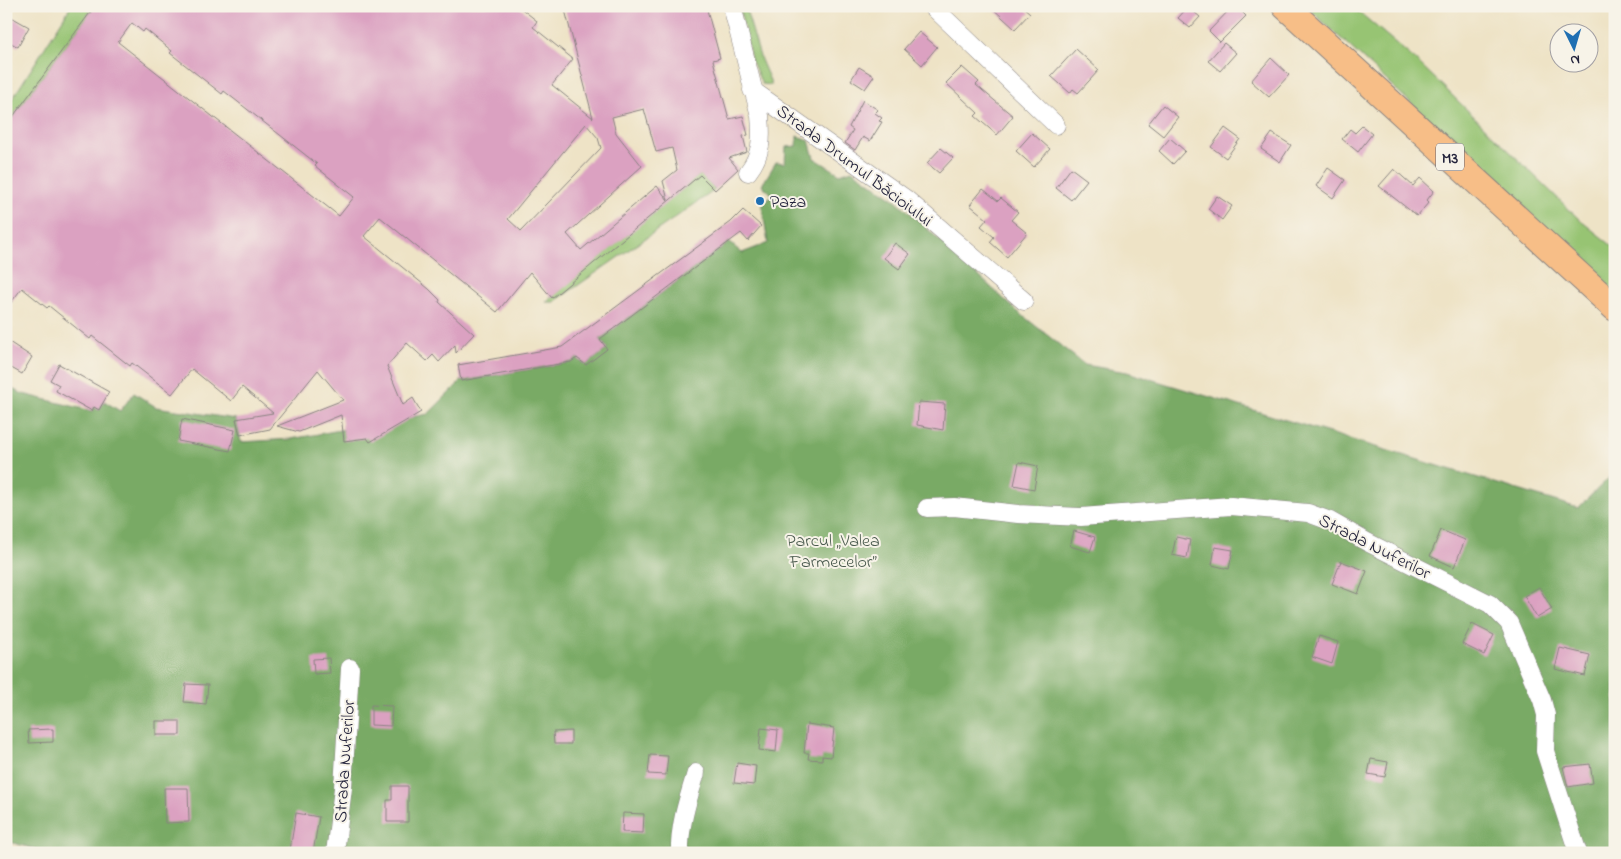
<svg xmlns="http://www.w3.org/2000/svg" width="1621" height="859" font-family="'Indie Flower',sans-serif">
<style>
.green{fill:#97c473;stroke:#5c7357}
.forest{fill:#79aa65;stroke:#4e6650}
.building{fill:#dba1c1;fill-rule:evenodd}
.lines{fill:none;stroke-linecap:round;stroke-linejoin:round}
.minor-casing{stroke:#888280;stroke-width:19}
.highway-casing{stroke:#888280;stroke-width:28}
.minor{stroke:#fff;stroke-width:18}
.highway{stroke:#f7be87;stroke-width:26}
.poi-dot{fill:#1f6fb2;stroke:#f7f3e8;stroke-width:2}
.labels{text-anchor:middle;stroke-width:4;stroke-linejoin:round;paint-order:stroke}
.shield{fill:#f7f3e8;stroke:#62616f;stroke-width:1}
.shield-label{font-size:16px;font-weight:bold;fill:#22223b}
.street-label{font-size:18px;fill:#22223b;stroke:#f7f3e8}
.poi-label{font-size:18px;fill:#22223b;stroke:#f7f3e8;text-anchor:start}
.park-label{font-size:18px;fill:#4b5b4f;stroke:#f7f3e8}
</style>
<rect width="100%" height="100%" fill="#f7f3e8"/>
<filter id="ink" filterUnits="userSpaceOnUse"><feTurbulence type="fractalNoise" baseFrequency=".02" numOctaves="2"/><feDisplacementMap in="SourceGraphic" scale="10" xChannelSelector="R" yChannelSelector="G"/><feConvolveMatrix kernelMatrix="1 2 1 2 8 2 1 2 1" color-interpolation-filters="sRGB"/></filter>
<filter id="wash" filterUnits="userSpaceOnUse"><feTurbulence type="fractalNoise" baseFrequency=".0096" numOctaves="4" result="noise"/><feDisplacementMap in="SourceGraphic" scale="20" xChannelSelector="R" yChannelSelector="G"/><feGaussianBlur stdDeviation="1.12" result="paint"/><feColorMatrix in="noise" values="0 0 0 0 0 0 0 0 0 0 0 0 0 0 0 0 0 1.4 0 .05"/><feComposite in="paint" operator="in"/></filter>
<g filter="url(#wash)">
<rect width="100%" height="100%" fill="#eee3c6"/>
<g class="green">
<polygon points="71,6 95,6 6,126 6,109"/>
<polygon points="739,6 745,6 761,60 772,85 762,84 751,59"/>
<polygon points="1306,6 1352,6 1419,63 1581,221 1615,248 1615,292"/>
<polygon points="725,154 729,158 705,180 715,190 554,302 546,302"/>
</g>
<polygon class="forest" points="797,136 809,140 814,158 840,174 852,170 897,201 1017,311 1085,365 1127,372 1578,508 1615,472 1615,853 50,853 6,841 6,386 23,394 92,411 94,407 99,410 104,401 120,411 134,393 156,407 236,419 241,442 291,439 428,414 461,381 571,362 577,358 586,365 607,349 600,339 729,242 742,253 768,243 762,206 772,195 762,185 776,162 785,163 786,147 797,146"/>
<g id="blocks">
<g class="building">
<path d="M95,6H518L537,21L533,27L573,59L552,85L593,118L564,6H706L720,58L713,60L729,119L743,116L748,135L743,136L747,152L729,158L738,169L715,190L700,175L552,298L530,272L497,312L380,217L364,236L429,289L440,300L439,302L474,334L456,353L455,345L439,362L433,355L427,361L407,343L387,366L403,405L413,398L421,412L370,442L367,438L344,441L341,415L299,432L277,426L343,400L318,370L270,429L240,435L236,419L273,413L242,387L231,401L192,369L172,394L132,363L130,366L92,336L90,339L49,306L47,308L22,288L6,309V126ZM132,23L143,32L145,29L172,51L170,53L222,94L224,91L317,164L315,166L354,197L339,216L118,42ZM644,109L656,152L672,148L677,170L663,181L668,200L657,186L581,250L567,234L642,166L616,133L612,117ZM586,124L598,138L601,148L521,231L508,219Z"/>
<polygon points="990,6 1022,6 1030,13 1015,29"/>
<polygon points="1233,6 1236,6 1246,16 1220,42 1209,31"/>
<polygon points="1188,7 1200,17 1190,28 1178,18"/>
<polygon points="6,14 29,27 18,47 6,40"/>
<polygon points="919,32 937,47 922,65 904,49"/>
<polygon points="1224,43 1236,53 1220,71 1208,61"/>
<polygon points="1076,49 1099,70 1078,93 1073,89 1070,93 1051,76"/>
<polygon points="1271,58 1289,75 1269,97 1251,81"/>
<polygon points="859,67 874,76 865,89 851,80"/>
<polygon points="962,67 979,82 976,85 1013,116 997,135 975,116 978,113 946,83"/>
<polygon points="863,100 878,110 875,113 882,118 879,121 882,122 870,141 863,137 855,150 845,143 853,130 849,127"/>
<polygon points="1163,105 1178,117 1163,136 1148,124"/>
<polygon points="1362,126 1372,134 1358,152 1342,139 1350,129 1355,133"/>
<polygon points="1225,128 1240,139 1226,158 1211,147"/>
<polygon points="1032,133 1050,149 1034,167 1016,151"/>
<polygon points="1272,133 1291,145 1280,162 1261,149"/>
<polygon points="1170,138 1185,151 1173,164 1159,151"/>
<polygon points="941,148 953,158 939,173 927,163"/>
<polygon points="1071,168 1087,180 1071,200 1056,188"/>
<polygon points="1328,168 1345,180 1333,198 1316,186"/>
<polygon points="1394,169 1413,186 1420,178 1434,191 1427,200 1429,202 1417,216 1379,186"/>
<polygon points="983,189 998,201 1001,198 1018,212 1011,220 1027,233 1007,257 990,242 994,237 981,226 987,219 970,205"/>
<polygon points="1217,196 1232,206 1222,220 1208,209"/>
<polygon points="743,210 761,226 748,241 741,233 600,339 607,349 586,365 577,358 571,362 461,381 458,365 562,347 731,222"/>
<polygon points="895,243 910,254 899,269 884,258"/>
<polygon points="6,340 32,357 22,374 6,365"/>
<polygon points="59,364 109,392 99,410 94,407 92,411 56,391 59,385 50,380"/>
<polygon points="919,402 945,404 943,430 917,425"/>
<polygon points="182,419 235,430 230,451 178,441"/>
<polygon points="1019,462 1038,466 1034,489 1014,485"/>
<polygon points="1441,530 1465,540 1454,567 1430,556"/>
<polygon points="1074,531 1095,537 1090,552 1070,546"/>
<polygon points="1176,537 1190,540 1187,558 1172,555"/>
<polygon points="1215,547 1233,550 1229,569 1212,565"/>
<polygon points="1341,561 1367,571 1358,594 1332,584"/>
<polygon points="1539,587 1552,609 1537,618 1524,596"/>
<polygon points="1472,624 1494,635 1484,655 1462,644"/>
<polygon points="1319,636 1338,642 1332,664 1312,657"/>
<polygon points="1560,648 1590,655 1585,676 1555,669"/>
<polygon points="329,658 330,673 314,674 313,659"/>
<polygon points="186,684 208,685 206,704 184,702"/>
<polygon points="371,705 392,706 391,726 371,725"/>
<rect x="156" y="721" width="24" height="14"/>
<polygon points="807,724 834,728 831,757 822,756 822,760 808,759 809,753 804,753"/>
<polygon points="761,728 778,730 776,752 759,750"/>
<polygon points="53,729 53,742 29,743 28,730"/>
<polygon points="571,731 571,744 554,744 553,732"/>
<polygon points="650,755 668,756 666,775 648,774"/>
<polygon points="1371,759 1388,762 1385,777 1368,774"/>
<polygon points="737,763 756,766 754,785 734,783"/>
<polygon points="1590,764 1593,783 1568,787 1563,767"/>
<polygon points="392,786 408,786 408,822 387,822 387,800 392,800"/>
<polygon points="164,788 188,788 189,822 165,823"/>
<polygon points="296,813 319,817 313,853 290,850"/>
<polygon points="623,813 644,814 643,833 622,832"/>
</g>
</g>
</g>
<g filter="url(#ink)">
<use href="#blocks" fill-opacity="0" stroke="#888280" stroke-width="1"/>
<g class="lines">
<g class="minor-casing">
<g id="minor">
<path d="M732,6L760,116C762,138 762,154 748,172"/>
<polyline points="932,6 1056,125"/>
<polyline points="752,90 906,199 1024,301"/>
<polyline points="927,508 954,507 1018,514 1081,517 1231,506 1308,513 1330,521 1367,542 1490,604 1509,623 1542,700 1546,715 1545,751 1578,853"/>
<polyline points="335,853 343,788 350,668"/>
<path d="M680,853C679,826 688,799 696,773"/>
</g>
</g>
<g class="highway-casing">
<polyline id="highway" points="1285,6 1615,308"/>
</g>
<use href="#minor" class="minor"/>
<use href="#highway" class="highway"/>
</g>
</g>
<circle class="poi-dot" cx="760" cy="201" r="5"/>
<g class="labels">
<rect class="shield" x="1436" y="143.5" width="28" height="27" rx="4"/>
<g class="shield-label">
<text x="1450" y="163">M3</text>
</g>
<g class="street-label">
<text transform="translate(855 165) rotate(37)" y="6">Strada Drumul Băcioiului</text>
<text transform="translate(1375 546) rotate(27)" y="6">Strada Nuferilor</text>
<text transform="translate(344 761) rotate(-86)" y="6">Strada Nuferilor</text>
</g>
<g class="poi-label">
<text x="770" y="207">Paza</text>
</g>
<g class="park-label">
<text x="833" y="546">Parcul „Valea<tspan x="833" dy="21">Farmecelor”</tspan></text>
</g>
</g>
<rect width="1621" height="859" fill="none" stroke="#f7f3e8" stroke-width="25"/>
<g transform="translate(1574 48) rotate(175)"><circle r="24" fill="#f7f3e8" stroke="#a29fa3"/>
<path d="M0-4L9 19L0 12L-9 19Z" fill="#1f6fb2"/>
<text y="-8" font-size="14" font-weight="bold" text-anchor="middle" fill="#22223b">N</text>
</g>
</svg>
